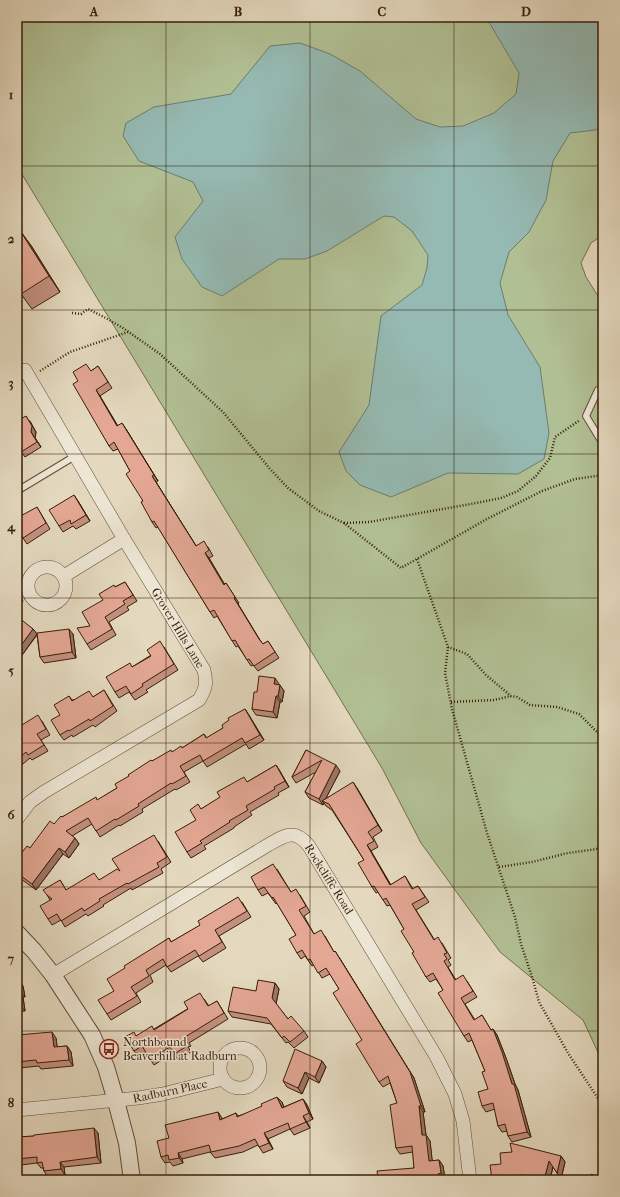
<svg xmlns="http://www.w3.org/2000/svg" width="620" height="1197" font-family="'IM FELL French Canon',serif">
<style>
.green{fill:#b1c094;stroke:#746f4e}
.water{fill:#95bab3;stroke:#6f7c6e}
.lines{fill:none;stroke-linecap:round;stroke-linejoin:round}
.service-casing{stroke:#624d35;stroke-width:8}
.minor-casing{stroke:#624d35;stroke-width:14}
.tertiary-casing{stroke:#624d35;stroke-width:18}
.path{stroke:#371e07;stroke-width:2.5;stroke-dasharray:1 2;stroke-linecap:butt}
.service{stroke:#ede6d5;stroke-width:6}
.minor{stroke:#ede6d5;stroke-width:13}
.tertiary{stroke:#ede6d5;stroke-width:16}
.wall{fill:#c3907f;stroke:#371e07}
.shaded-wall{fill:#9f7568;stroke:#371e07}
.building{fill:#e3a794;stroke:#371e07}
.grid{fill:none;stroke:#371e07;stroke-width:1;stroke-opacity:0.55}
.labels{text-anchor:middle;stroke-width:3;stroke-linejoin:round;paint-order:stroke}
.street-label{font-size:12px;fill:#371e07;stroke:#ede6d5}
.poi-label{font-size:12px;fill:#371e07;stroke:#ede6d5;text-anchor:start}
.neatline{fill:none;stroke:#371e07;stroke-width:1.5}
.grid-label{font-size:13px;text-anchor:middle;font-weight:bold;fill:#371e07}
</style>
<rect width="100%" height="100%" fill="#e4d9bf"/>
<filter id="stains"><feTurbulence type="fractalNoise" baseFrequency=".005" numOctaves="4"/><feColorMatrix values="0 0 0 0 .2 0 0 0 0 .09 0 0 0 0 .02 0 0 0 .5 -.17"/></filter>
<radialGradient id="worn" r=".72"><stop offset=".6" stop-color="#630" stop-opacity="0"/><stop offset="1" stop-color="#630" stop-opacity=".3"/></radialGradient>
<polygon class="green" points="17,17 603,17 603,235 591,243 581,263 586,277 603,304 603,1063 583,1020 500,952 421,843 382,768 17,166"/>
<polygon class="water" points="486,17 603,17 603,129 570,133 553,161 546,200 529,232 509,252 500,283 508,315 540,367 549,433 544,459 518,474 448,473 391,497 360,485 346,471 339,452 369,405 381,316 422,285 427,268 428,255 412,231 394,217 384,216 327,251 305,259 279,259 222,296 202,287 182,259 175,237 203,201 193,182 139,161 123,136 126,123 154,107 231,94 270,46 300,43 330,54 360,71 416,119 440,127 463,126 494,113 516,94 519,73"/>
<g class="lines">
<g class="service-casing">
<g id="service">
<polyline points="17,364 25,370"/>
<polyline points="603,388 598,390 586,416 603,444"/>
<polyline points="17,491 75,456"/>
</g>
</g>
<g class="minor-casing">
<g id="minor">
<path d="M17,375L25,370L124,539L204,670C207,684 206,688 199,700L44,792L30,802L17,819"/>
<circle cx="47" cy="586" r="19"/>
<polyline points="64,576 124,539"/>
<path d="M53,975L268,845C285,835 295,828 309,846L437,1058L455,1094L463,1121L470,1180"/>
<circle cx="240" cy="1068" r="20"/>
<polyline points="17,1110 138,1098 163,1094 223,1079"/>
</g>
</g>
<g class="tertiary-casing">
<polyline id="tertiary" points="17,933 34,951 53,975 92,1035 106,1067 116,1101 127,1143 132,1180"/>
</g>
<g class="path">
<polyline points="72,313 81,314 88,309 104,317 123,328 160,354 223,412 270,469 288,488 319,511 344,523 401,568 487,519 542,491 575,479 603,475"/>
<polyline points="40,371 70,352 128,332"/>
<polyline points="344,523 369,522 471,504 501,498 518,491 536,476 550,458 555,437 580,420"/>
<polyline points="417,559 448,647 467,654 486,675 511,696 517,697 530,705 557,707 579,714 598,733 603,741"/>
<polyline points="17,604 30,596"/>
<polyline points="448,647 445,673 452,709 487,833 515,917 521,944 533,980 539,1002 568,1053 603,1106"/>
<polyline points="451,702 494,700 511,696"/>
<polyline points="598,733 603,731"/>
<polyline points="499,867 532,862 568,853 597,849 603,853"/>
</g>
<use href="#service" class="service"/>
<use href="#minor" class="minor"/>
<use href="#tertiary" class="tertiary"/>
</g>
<g class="wall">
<polygon points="21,232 32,247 60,292 32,309 21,294"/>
<polygon points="98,366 112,388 100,396 118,426 126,429 158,481 156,482 196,546 208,547 213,556 209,558 224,584 226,583 239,603 238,604 261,642 263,644 268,641 279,658 258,671 253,665 251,666 238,646 236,647 217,616 214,618 210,612 158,527 156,528 152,522 130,471 118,449 113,451 109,446 78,381 91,371"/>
<polygon points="17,421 30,421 36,432 35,438 41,447 25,457 18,447 17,448"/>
<polygon points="78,501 90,521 76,529 73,526 63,532 59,526"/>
<polygon points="37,507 50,529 27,544 23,538"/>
<polygon points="125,582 137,601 127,607 129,610 109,622 116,635 91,650 87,644 90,626 103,600 115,587"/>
<polygon points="17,618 33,629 37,634 73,634 76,658 44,663 40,657 37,635 20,658 17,655"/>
<polygon points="164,647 178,670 146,690 148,692 135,700 129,692 119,698 115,692 132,667"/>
<polygon points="279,684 279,685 284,691 282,702 280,702 277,718 256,715 252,709 257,692"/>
<polygon points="104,690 117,711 95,727 93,725 73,737 72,735 64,740 60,735 60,715 69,696 72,700 93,697"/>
<polygon points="245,709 264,740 249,749 246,744 207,767 203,761 184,772 190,782 176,790 175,789 142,809 143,812 120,826 119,825 100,837 92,824 72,836 75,838 79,844 69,858 63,854 36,890 17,876 17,859 30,848 62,817 98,800 117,788 152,761 182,748 204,734 207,738 223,728 229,720"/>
<polygon points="42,721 50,735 41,740 48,751 32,760 30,758 17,769 17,728"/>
<polygon points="306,750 340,771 326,798 357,788 382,831 373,837 378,847 371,851 391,885 405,876 413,889 418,886 429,902 416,910 434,939 442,943 451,958 448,960 451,965 448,967 456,980 467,981 477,997 465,1004 475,1020 482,1015 491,1030 493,1029 497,1035 506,1058 515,1084 518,1090 531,1137 512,1142 508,1136 507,1131 502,1132 498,1126 495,1109 486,1112 482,1106 488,1089 485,1071 472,1040 468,1042 464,1036 443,990 436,979 430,982 426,977 414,952 404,929 390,905 387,906 378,892 376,893 372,887 364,860 332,810 326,806 324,803 323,805 309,798 305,792 316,772 296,783 292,777"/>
<polygon points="276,765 289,787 278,793 279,795 250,812 252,815 234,827 234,828 204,846 206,849 191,858 187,852 201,809"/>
<polygon points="158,841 171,862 161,869 163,873 132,890 131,888 103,905 104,906 88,916 86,914 65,927 61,920 52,925 48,919 50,900 47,895 60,880 66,890 99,880 120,871"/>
<polygon points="277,869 291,892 300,895 310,912 304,916 314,934 325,936 334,952 339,957 414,1078 425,1112 423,1112 426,1135 430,1141 432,1161 439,1160 443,1166 445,1179 378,1178 414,1168 413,1152 400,1154 396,1148 397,1103 390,1083 383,1087 379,1082 362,1040 339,989 330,974 322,978 314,965 312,966 305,956 301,959 297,953 296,935 277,903 276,904 268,893 262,896 258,890"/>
<polygon points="242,902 251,917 219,936 226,948 203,962 198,956 171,972 166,965 150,975 153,982 136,993 141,1002 111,1020 107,1014 114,991 125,968 169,938 171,942"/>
<polygon points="17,978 18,981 19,981 23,986 25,997 23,997 25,1011 17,1012"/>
<polygon points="275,983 279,989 276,1004 288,1019 304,1031 308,1037 294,1048 288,1042 286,1043 271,1024 232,1017 228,1011 256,991"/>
<polygon points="204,999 209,1006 217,1001 228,1019 189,1043 191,1046 188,1047 191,1052 178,1060 173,1053 154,1065 145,1052 138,1057 134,1051 136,1036 154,1029"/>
<polygon points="17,1035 56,1038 57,1047 67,1046 71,1052 73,1066 41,1069 39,1066 19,1068 19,1073 17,1073"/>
<polygon points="322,1061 326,1067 319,1083 309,1078 302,1094 287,1087 283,1081"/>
<polygon points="303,1099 307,1105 313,1119 307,1122 310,1128 294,1135 290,1129 268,1139 273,1149 263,1153 258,1145 243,1152 215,1158 210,1152 182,1159 183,1163 173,1166 170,1162 165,1163 161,1157 169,1138 218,1112 222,1119 236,1113 238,1116 282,1102 284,1107"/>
<polygon points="98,1133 101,1163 64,1167 65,1175 48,1177 44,1171 43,1168 41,1168 37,1163 21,1165 21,1166 17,1167 17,1137"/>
<polygon points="561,1156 565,1162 561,1179 553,1167 550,1180 492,1180"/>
</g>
<g class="shaded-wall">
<polygon points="21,232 32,247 60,292 49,276"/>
<polygon points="96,390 100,396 121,432 117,426"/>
<polygon points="26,416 36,432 35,438 41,447 31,432"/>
<polygon points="122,423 126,429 158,481 154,475"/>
<polygon points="152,476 156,482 200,552 196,546"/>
<polygon points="74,495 78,501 90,521 86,515"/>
<polygon points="17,545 19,548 17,551"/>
<polygon points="205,553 209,558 228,590 224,585"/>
<polygon points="234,598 238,604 263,645 259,639"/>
<polygon points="33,629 37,634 20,658 17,653 17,651"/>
<polygon points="69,629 73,634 76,658 72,652"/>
<polygon points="275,678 279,684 279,690 274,684"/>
<polygon points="280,685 284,691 282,702 278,696"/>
<polygon points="276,696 280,702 277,718 273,712"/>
<polygon points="245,709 249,715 264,740 260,735"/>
<polygon points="276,765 280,771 289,787 285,781"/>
<polygon points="336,765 340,771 324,802 322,801 324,803 323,805 319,799"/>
<polygon points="353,782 357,788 382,831 378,825"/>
<polygon points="75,838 79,844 69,858 65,852"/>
<polygon points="367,845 371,851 394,891 390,885"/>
<polygon points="59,848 63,854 36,890 32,884"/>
<polygon points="335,951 414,1078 425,1112 421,1106"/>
<polygon points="19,981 23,986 25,997 20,991"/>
<polygon points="275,983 279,989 276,1004 272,998"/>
<polygon points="19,991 23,997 25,1011 20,1005"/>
<polygon points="493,1029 497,1035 506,1058 515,1084 518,1090 531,1137 527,1132 512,1084"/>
<polygon points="52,1032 56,1038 58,1053 54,1047"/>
<polygon points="67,1046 71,1052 73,1066 69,1060"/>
<polygon points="322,1061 326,1067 319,1083 315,1077"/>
<polygon points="17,1066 19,1068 19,1073 17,1069"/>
<polygon points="305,1072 309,1078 302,1094 298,1088"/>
<polygon points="277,1097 282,1102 286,1114 282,1108"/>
<polygon points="303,1099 307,1105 313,1119 309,1113"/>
<polygon points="419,1106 423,1112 426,1135 430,1141 433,1167 429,1161 422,1135"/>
<polygon points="218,1112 222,1118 224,1126 220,1120"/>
<polygon points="303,1116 307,1122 310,1128 306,1122"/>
<polygon points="94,1128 98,1133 101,1163 97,1157"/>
<polygon points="264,1133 268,1139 273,1149 269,1143"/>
<polygon points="178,1153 182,1159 183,1163 179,1158"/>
<polygon points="561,1156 565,1162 561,1179 557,1173"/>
<polygon points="439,1160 443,1166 445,1179 441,1173"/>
<polygon points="549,1161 553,1166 550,1180 544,1180"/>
<polygon points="60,1162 64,1167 65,1175 61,1169"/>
<polygon points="438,1174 442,1179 443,1180 439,1180"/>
<polygon points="520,1175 523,1180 520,1180"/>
</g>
<g class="building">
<polygon points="21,232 49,276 21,294 17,288 17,234"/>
<polygon points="86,364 91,371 98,366 108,382 96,390 117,426 122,423 154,475 152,476 196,546 204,541 209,550 205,553 224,585 226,583 235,597 234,598 259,639 263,644 268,641 275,652 254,666 249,659 247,660 235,640 232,641 214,610 210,612 154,521 152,522 141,502 143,501 126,474 130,471 114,442 109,446 73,384 78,381 73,372"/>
<polygon points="26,416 32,426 31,432 37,442 21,452 17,445 17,421"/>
<polygon points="74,495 86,515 71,524 70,520 59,526 49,510"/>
<polygon points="37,507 46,523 23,538 17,528 17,518"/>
<polygon points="125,582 133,595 123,601 125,604 105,617 112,629 87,644 77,628 90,626 82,612 103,600 99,594 114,585 115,587"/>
<polygon points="18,617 33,629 17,651 17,618"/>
<polygon points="69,629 72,652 40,657 37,633"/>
<polygon points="160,641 174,664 142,684 143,686 131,694 126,686 115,692 106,677 130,663 132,667 151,656 147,650"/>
<polygon points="259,676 275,678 274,684 280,685 278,696 276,696 273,712 252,709 254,692 257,692"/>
<polygon points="104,690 113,706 90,721 89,719 69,731 68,730 60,735 51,720 60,715 54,705 69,696 72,701 89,691 93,697"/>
<polygon points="245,709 260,735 245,743 242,738 203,761 200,755 180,766 186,776 172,784 171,783 138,804 139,806 116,820 115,819 96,831 88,818 66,831 75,838 65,852 59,848 32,884 17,873 17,859 27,846 30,848 50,821 54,824 61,816 62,817 96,797 97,800 117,788 115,784 129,776 128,775 151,760 152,761 171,750 172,752 181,746 182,748 204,734 206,738 223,728 222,725 229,720 228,718"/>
<polygon points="38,715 46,729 37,734 44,745 28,755 26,752 17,760 17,728"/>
<polygon points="306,750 336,765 319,799 305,792 322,760 292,777"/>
<polygon points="276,765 285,781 274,787 275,789 246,806 248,810 229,821 230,822 200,841 202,843 187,852 175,832 196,820 190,810 198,804 201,809 220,797 217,792 244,777 247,782"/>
<polygon points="353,782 378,825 368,832 374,841 367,845 390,885 405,876 412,889 418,886 425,897 412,904 434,940 438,937 447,953 444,954 447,959 444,961 455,980 463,975 473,991 461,998 474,1020 482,1015 491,1030 493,1029 502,1052 512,1084 514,1084 527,1132 508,1136 505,1124 498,1126 493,1103 482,1106 478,1092 488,1089 482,1072 485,1071 469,1033 464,1036 438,993 443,990 433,973 426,977 412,953 414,952 401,931 404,929 386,898 383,900 374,886 372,887 358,863 364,860 329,804 322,801"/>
<polygon points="154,835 167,857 157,863 159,867 128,884 127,883 99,899 100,901 84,911 82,908 61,921 57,914 48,919 40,906 52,899 47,895 43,890 60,880 66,890 94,873 99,880 117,869 120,871 112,859"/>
<polygon points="273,864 291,892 296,889 306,906 299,910 314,934 321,930 334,952 335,951 410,1072 421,1106 419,1106 422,1135 426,1135 429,1161 439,1160 441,1173 438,1174 439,1180 358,1180 378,1178 377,1171 414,1168 412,1146 396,1148 390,1105 397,1103 388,1076 379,1082 356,1044 362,1040 333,993 339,989 326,968 318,973 310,959 308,960 302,950 297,953 289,939 296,935 273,897 272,898 264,887 258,890 251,877"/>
<polygon points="238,897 247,911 215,930 222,942 199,956 195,950 167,967 163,959 146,970 149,976 131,987 137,996 107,1014 98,1000 114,991 107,979 125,968 124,966 169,938 171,942 200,925 198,921"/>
<polygon points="258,980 275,983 272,998 288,1019 291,1016 304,1031 290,1042 284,1036 282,1038 267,1018 228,1011 233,987 256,991"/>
<polygon points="17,981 19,981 20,991 19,991 20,1005 17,1005"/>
<polygon points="200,993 208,1006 217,1001 224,1013 185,1037 186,1040 184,1041 187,1046 174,1054 170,1047 150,1059 142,1046 134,1051 125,1037 134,1032 136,1036 152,1026 154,1030 188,1009 184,1002"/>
<polygon points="52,1032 54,1047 67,1046 69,1060 37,1063 36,1060 17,1062 17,1035"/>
<polygon points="295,1049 322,1061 315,1077 305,1072 298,1088 283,1081"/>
<polygon points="277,1097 282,1108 303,1099 309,1113 303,1116 306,1122 290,1129 288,1123 264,1133 269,1143 259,1147 255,1139 239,1146 211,1152 209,1145 178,1153 179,1158 169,1160 168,1155 161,1157 157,1141 169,1138 165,1125 218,1112 220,1120 236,1113 237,1117 262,1106 261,1104"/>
<polygon points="94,1128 97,1157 60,1162 61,1169 44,1171 42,1162 37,1163 37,1157 17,1159 17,1137 34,1136 34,1135"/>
<polygon points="510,1143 561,1156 557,1173 549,1161 544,1180 539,1180 520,1175 520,1180 492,1180 490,1165 501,1164 500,1153 512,1152"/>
<polygon points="592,1174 596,1180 583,1180"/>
<polygon points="577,1175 580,1180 569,1180"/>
</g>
<path class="grid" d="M166,17V1180M310,17V1180M454,17V1180M17,166H603M17,310H603M17,454H603M17,598H603M17,743H603M17,887H603M17,1031H603"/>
<defs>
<g id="bus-ring" transform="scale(1)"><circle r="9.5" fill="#ede6d5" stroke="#8f2418" stroke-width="1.5"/><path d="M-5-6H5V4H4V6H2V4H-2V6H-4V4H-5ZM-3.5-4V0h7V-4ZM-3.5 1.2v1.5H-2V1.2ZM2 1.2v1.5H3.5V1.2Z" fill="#8f2418"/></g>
</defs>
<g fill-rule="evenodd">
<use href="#bus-ring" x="109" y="1049"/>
</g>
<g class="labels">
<g class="street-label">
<text transform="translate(178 628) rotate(59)" y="4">Grover Hills Lane</text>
<text transform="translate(329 879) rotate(58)" y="4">Rockcliffe Road</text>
<text transform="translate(170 1091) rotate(-12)" y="4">Radburn Place</text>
</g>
<g class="poi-label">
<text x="123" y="1046">Northbound<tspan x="123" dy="14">Beaverhill at Radburn</tspan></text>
</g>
</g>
<rect width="620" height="1197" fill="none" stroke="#e4d9bf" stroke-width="44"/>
<rect x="22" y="22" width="576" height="1153" class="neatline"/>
<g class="grid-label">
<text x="94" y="16">A</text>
<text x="238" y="16">B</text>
<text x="382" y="16">C</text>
<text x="526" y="16">D</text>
<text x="11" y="99">1</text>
<text x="11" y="243">2</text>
<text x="11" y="387">3</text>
<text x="11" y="531">4</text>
<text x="11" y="675">5</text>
<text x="11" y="819">6</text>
<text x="11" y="963">7</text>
<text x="11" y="1107">8</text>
</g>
<rect width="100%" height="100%" filter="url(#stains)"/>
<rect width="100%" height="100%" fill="url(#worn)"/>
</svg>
